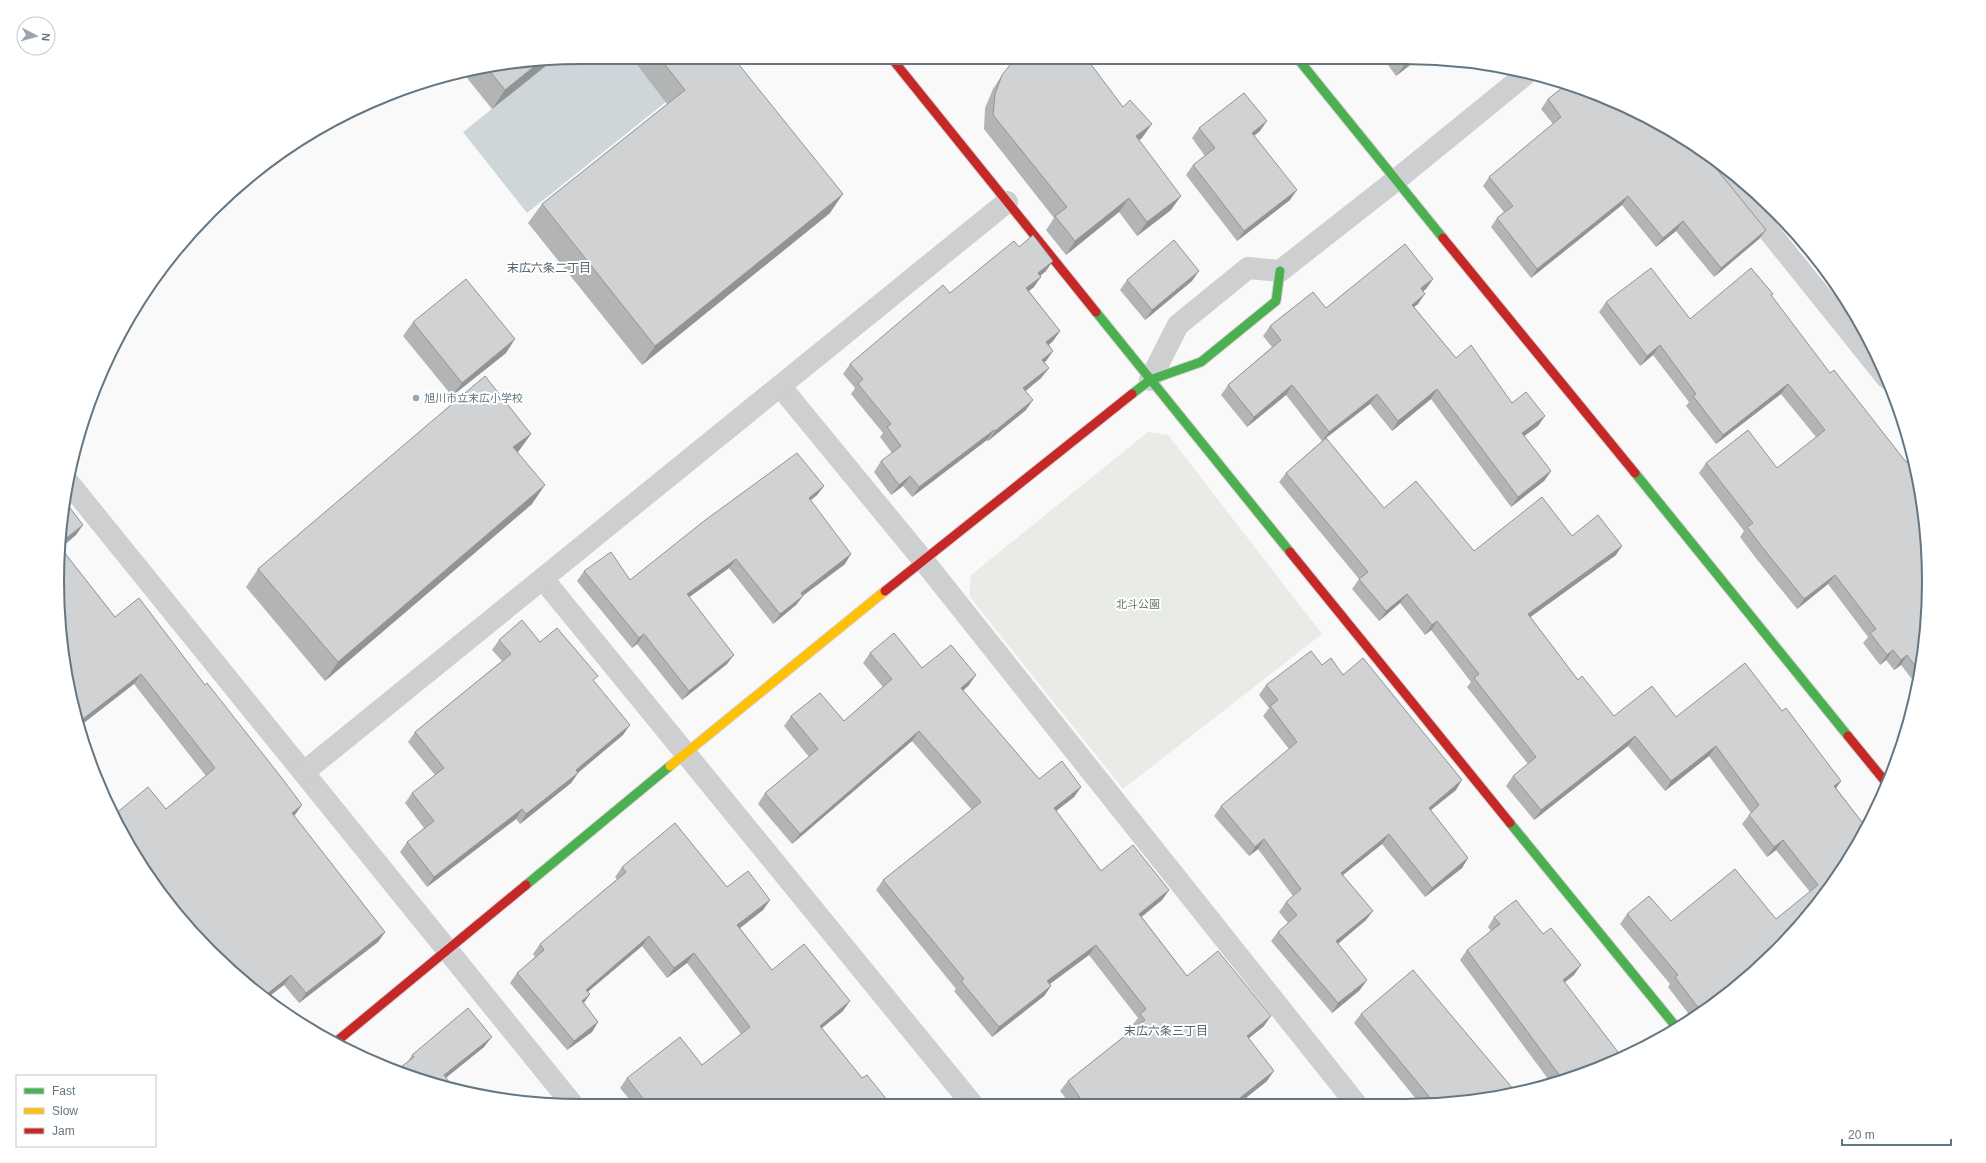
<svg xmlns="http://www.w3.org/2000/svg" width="1986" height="1163" font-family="Arial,'Noto Sans JP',sans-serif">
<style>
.green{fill:#e8ebe6}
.water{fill:#ced6d9}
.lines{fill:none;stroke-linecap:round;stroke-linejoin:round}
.fast-casing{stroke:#d5d6d7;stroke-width:11}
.slow-casing{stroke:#d5d6d7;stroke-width:11}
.jam-casing{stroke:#d5d6d7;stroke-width:11}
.street{stroke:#cecfd0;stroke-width:22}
.fast{stroke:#4caf50;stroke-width:9}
.slow{stroke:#ffc107;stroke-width:9}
.jam{stroke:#c62828;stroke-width:9}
.wall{fill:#b3b5b5}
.shaded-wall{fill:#929394}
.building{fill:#d0d2d3;stroke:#929394}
.poi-dot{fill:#99a4ac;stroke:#fff;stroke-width:1.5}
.labels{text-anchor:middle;stroke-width:4;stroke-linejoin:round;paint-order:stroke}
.poi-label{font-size:11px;fill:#657683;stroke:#fff;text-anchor:start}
.park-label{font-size:11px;fill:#687a64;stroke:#fff}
.neighbourhood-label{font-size:12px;fill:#57646e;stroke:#fff}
.rim{fill:none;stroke:#657683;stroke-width:2}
</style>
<rect width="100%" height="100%" fill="#f9f9f9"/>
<polygon class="green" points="1148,432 1168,435 1322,634 1123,789 969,596 971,575"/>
<polygon class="water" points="552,61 634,61 666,102 527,213 463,132"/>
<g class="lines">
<g class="fast-casing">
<g id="fast">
<polyline points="1298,59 1443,238"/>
<polyline points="1096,312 1290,552"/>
<polyline points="1132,394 1150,380 1201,362 1276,301 1280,271"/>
<polyline points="1635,473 1848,736"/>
<polyline points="1510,823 1677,1028"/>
<polyline points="526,885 670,766"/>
</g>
</g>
<g class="slow-casing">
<polyline id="slow" points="670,766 885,591"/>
</g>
<g class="jam-casing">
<g id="jam">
<polyline points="893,60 1096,312"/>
<polyline points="1443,238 1635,473"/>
<polyline points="1290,552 1510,823"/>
<polyline points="885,591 1132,394"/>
<polyline points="1848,736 1888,785"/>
<polyline points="337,1041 526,885"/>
</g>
</g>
<g class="street">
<polyline points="1706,153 1887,378"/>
<polyline points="1150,380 1178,325 1248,268 1280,271 1396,180 1525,75"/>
<polyline points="780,386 923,560 1357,1105"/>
<polyline points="68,482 573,1105"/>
<polyline points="543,579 973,1105"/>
<polyline points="304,772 1007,202"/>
</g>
<use href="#fast" class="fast"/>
<use href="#slow" class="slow"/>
<use href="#jam" class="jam"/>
</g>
<g class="wall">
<polygon points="1383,58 1419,58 1396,76"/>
<polygon points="552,61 492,109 463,73 513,62"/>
<polygon points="634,61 736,61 830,213 642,365 528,223 542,204 667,104"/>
<polygon points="1002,75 1142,138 1139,140 1171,210 1137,236 1119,212 1066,255 1046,230 1054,218 984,129 985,108 993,89"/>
<polygon points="1548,99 1766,230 1759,239 1714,277 1676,231 1656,247 1622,205 1531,278 1491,227 1497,218 1504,212 1483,186 1489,177 1553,124 1541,109"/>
<polygon points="1199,128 1260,131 1254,136 1290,200 1237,241 1186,175 1193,165 1205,156 1192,138"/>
<polygon points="1755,194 1775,210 1782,219 1778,223"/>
<polygon points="1019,247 1046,271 1040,276 1034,287 1029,291 1060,331 1053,341 1049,345 1053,351 1046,361 1044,362 1049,368 1041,378 1026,391 1026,410 988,441 987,440 912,497 903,486 891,495 874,472 881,461 892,453 880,437 883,433 851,394 855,388 843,374 850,364 950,293"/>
<polygon points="1433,279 1426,289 1423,291 1418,304 1414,307 1456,358 1512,403 1538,426 1524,436 1551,471 1544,481 1511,507 1431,399 1392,431 1370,404 1326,438 1384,508 1474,551 1572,536 1616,555 1530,617 1578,680 1614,716 1676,717 1782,711 1841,781 1836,788 1865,826 1775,953 1691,1017 1668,987 1670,984 1620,924 1627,914 1671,921 1776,919 1810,892 1776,850 1767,857 1742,824 1749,815 1751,813 1709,756 1665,791 1628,746 1534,820 1506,786 1513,776 1528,764 1467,687 1471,682 1431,630 1425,635 1400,603 1379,621 1352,589 1359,579 1279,482 1286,473 1322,441 1286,395 1247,427 1221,395 1228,385 1272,347 1263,336 1270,326 1326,308"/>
<polygon points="1127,280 1192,281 1145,320 1120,290"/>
<polygon points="1771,296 1929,581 1919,684 1918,687 1901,665 1894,670 1886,660 1880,665 1863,643 1868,637 1828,584 1797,609 1755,557 1740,537 1744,531 1699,473 1706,463 1777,468 1816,437 1781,394 1716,444 1686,406 1689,402 1653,355 1640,366 1599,312 1606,302 1690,319"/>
<polygon points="413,322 506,353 452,396 403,336"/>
<polygon points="531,434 518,452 532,504 325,681 246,587 258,569"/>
<polygon points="824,486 817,495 811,500 845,564 803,596 796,605 773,624 729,568 689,597 727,664 682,700 637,644 632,648 577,581 584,571 630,580"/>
<polygon points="61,513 76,535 61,548 115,617 294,816 385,932 378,942 299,1003 284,985 166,809 206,776 134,684 58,616"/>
<polygon points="499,640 540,642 594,681 623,735 578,773 571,783 520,824 516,819 427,887 400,852 407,842 424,828 405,803 412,793 435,775 408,742 415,732 502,661 492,650"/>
<polygon points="870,653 922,668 969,685 963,691 1039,779 1081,787 1074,797 1056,811 1101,871 1169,890 1162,900 1142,917 1187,976 1264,1026 1248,1039 1267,1081 1237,1105 1071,1105 1060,1091 1068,1081 1136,1027 1133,1024 1138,1018 1089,955 1050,984 1051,986 1044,996 992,1037 954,991 956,989 876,890 883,880 972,810 912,741 792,844 758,804 765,793 809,757 784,726 791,716 844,721 883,687 863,663"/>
<polygon points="1322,665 1343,675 1456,790 1431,810 1468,858 1462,868 1425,897 1382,844 1343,875 1366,920 1338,944 1360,990 1332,1013 1271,941 1278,932 1288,923 1279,912 1286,902 1293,896 1258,849 1249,856 1214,816 1221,806 1289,749 1263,716 1269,708 1259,695 1266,685"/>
<polygon points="622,867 727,887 770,900 763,910 740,928 772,970 843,1011 822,1028 862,1078 891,1105 634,1105 620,1088 627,1078 702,1065 741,1034 687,963 667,978 642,946 588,992 590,994 584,1003 598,1022 592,1032 567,1050 510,983 517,973 535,957 533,954 540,944 617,879 615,877"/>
<polygon points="1494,917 1574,975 1565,982 1573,1078 1551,1083 1460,960 1467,950 1491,931 1488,927"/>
<polygon points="1361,1014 1439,1105 1421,1105 1354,1023"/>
<polygon points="484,1047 446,1078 407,1063 412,1055"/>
</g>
<g class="shaded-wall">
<polygon points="1413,58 1419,58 1396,76 1404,66"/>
<polygon points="541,61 552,61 492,109 505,90"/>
<polygon points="1267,121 1260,131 1245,143 1252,133"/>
<polygon points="1152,124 1142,138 1126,149 1136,136"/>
<polygon points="1297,190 1290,200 1237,241 1244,231"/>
<polygon points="843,194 830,213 642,365 655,346"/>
<polygon points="1181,196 1171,210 1137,236 1147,222"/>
<polygon points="1628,196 1622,205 1531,278 1537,269"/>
<polygon points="1129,198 1119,212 1066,255 1075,241"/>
<polygon points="1683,221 1676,231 1656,247 1663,238"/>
<polygon points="1766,230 1759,239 1714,277 1721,268"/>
<polygon points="1053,261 1046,271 1031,283 1038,273"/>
<polygon points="1199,271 1192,281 1145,320 1152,310"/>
<polygon points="1041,277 1034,287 1019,298 1026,288"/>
<polygon points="1433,279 1426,289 1414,298 1421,288"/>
<polygon points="1425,294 1418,304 1405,314 1412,305"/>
<polygon points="1060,331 1053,341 1039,353 1046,342"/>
<polygon points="515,339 506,353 452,396 462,383"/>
<polygon points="1660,345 1653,355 1640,366 1647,356"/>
<polygon points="1053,351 1046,361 1034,370 1042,360"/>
<polygon points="1049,368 1041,378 1016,398 1023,388"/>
<polygon points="1788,384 1781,394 1716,444 1723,435"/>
<polygon points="1292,385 1286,395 1247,427 1254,417"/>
<polygon points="1437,389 1431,399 1392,431 1398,421"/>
<polygon points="1377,394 1370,404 1322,441 1329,432"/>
<polygon points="1033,400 1026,410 988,441 995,431"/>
<polygon points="1545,416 1538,426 1515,443 1522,433"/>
<polygon points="994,430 987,440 912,497 919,487"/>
<polygon points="531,434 518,452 513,447"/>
<polygon points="1551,471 1544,481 1511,507 1518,497"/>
<polygon points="910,476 903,486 891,495 899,485"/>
<polygon points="545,485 532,504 325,681 338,662"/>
<polygon points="824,486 817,495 802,507 809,498"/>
<polygon points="83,525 76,535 60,548 60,543"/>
<polygon points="1622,546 1616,555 1521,624 1528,614"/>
<polygon points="851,554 845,564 794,602 801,593"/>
<polygon points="736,559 729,568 680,604 687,594"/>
<polygon points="1835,575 1828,584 1797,609 1804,599"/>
<polygon points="1407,594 1400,603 1379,621 1386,611"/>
<polygon points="803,596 796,605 773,624 780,614"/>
<polygon points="1437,621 1431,630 1425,635 1432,625"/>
<polygon points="644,634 637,644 632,648 639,638"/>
<polygon points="1893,650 1886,660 1880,665 1887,655"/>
<polygon points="734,655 727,664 682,700 689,691"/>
<polygon points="1907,655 1901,665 1894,670 1901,660"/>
<polygon points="141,674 134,684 80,726 79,722"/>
<polygon points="976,675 969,685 954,698 961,688"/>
<polygon points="630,725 623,735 569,780 576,770"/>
<polygon points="919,731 912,741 792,844 800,834"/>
<polygon points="1635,736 1628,746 1534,820 1541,810"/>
<polygon points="1716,746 1709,756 1665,791 1671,781"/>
<polygon points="578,773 571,783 520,824 526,814"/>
<polygon points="1462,780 1456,790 1422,817 1429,808"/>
<polygon points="1841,781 1834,791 1834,786"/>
<polygon points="1081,787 1074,797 1047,818 1054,808"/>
<polygon points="302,805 295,815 285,823 292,813"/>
<polygon points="522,809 516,819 427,887 434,877"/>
<polygon points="1389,834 1382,844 1334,882 1341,873"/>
<polygon points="1264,839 1258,849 1249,856 1255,847"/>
<polygon points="1783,840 1776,850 1767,857 1774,847"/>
<polygon points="1468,858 1462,868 1425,897 1432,888"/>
<polygon points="1169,890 1162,900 1132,924 1139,914"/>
<polygon points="770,900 763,910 731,935 737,925"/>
<polygon points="1373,911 1366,920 1329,951 1336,941"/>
<polygon points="385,932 378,942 299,1003 306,993"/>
<polygon points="649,936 642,946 579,999 586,990"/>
<polygon points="1096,945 1089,955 1040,991 1047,981"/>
<polygon points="694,953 687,963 667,978 674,968"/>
<polygon points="1581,965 1574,975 1556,989 1563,980"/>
<polygon points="291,975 284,985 266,999 263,997"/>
<polygon points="1367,980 1360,990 1332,1013 1338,1003"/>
<polygon points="1051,986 1044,996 992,1037 999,1027"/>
<polygon points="590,994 583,1004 582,1001"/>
<polygon points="850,1001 843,1011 813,1035 820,1026"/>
<polygon points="1271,1016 1264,1026 1239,1046 1247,1036"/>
<polygon points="598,1022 592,1032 567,1050 574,1041"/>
<polygon points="492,1037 484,1047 439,1083 444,1075"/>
<polygon points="1274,1071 1267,1081 1237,1105 1231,1105"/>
</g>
<g class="building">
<polygon points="1397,58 1413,58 1404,66"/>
<polygon points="1087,59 1123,107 1130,100 1152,124 1136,136 1181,196 1147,222 1129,198 1075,241 1055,216 1067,207 993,115 995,94 1002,75 1014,60"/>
<polygon points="541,61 505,90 487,68 513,62"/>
<polygon points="662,61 736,61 843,194 655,346 542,204 685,90"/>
<polygon points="1567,84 1573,85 1696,145 1702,151 1766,230 1721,268 1683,221 1663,238 1628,196 1537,269 1497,218 1513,206 1489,177 1561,117 1548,99"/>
<polygon points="1244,93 1267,121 1252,133 1297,190 1244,231 1193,165 1215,148 1199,128"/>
<polygon points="1033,235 1053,261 1038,273 1041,277 1026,288 1060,331 1046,342 1053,351 1042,360 1049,368 1023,388 1033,400 995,431 994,430 919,487 910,476 899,485 881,461 901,446 887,427 891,424 858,384 863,379 850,364 943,285 950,293 1014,241 1019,247"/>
<polygon points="1174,240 1199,271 1152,310 1127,280"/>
<polygon points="1405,244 1433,279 1421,288 1425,294 1412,305 1456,358 1471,345 1512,403 1526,392 1545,416 1522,433 1551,471 1518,497 1437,389 1398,421 1377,394 1329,432 1292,385 1254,417 1228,385 1281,340 1270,326 1313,292 1326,308"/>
<polygon points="1651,268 1690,319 1751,268 1773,294 1771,295 1830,373 1834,370 1906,462 1912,457 1919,479 1929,581 1920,672 1907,655 1901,660 1893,650 1887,655 1870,633 1876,629 1835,575 1804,599 1762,547 1747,527 1753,523 1706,463 1748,430 1777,468 1825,430 1788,384 1723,435 1693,396 1696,394 1660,345 1647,356 1606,302"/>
<polygon points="466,279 515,339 462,383 413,322"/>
<polygon points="485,376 531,434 513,447 545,485 338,662 258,569"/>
<polygon points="1326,438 1384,508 1416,481 1474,551 1542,497 1572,536 1598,515 1622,546 1528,614 1578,680 1582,676 1614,716 1652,686 1676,717 1745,663 1782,711 1786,708 1841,781 1834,786 1865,826 1841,873 1775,953 1700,1010 1675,977 1678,975 1627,914 1649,896 1671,921 1735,869 1776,919 1818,885 1783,840 1774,847 1749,815 1759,805 1716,746 1671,781 1635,736 1541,810 1513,776 1536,757 1474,678 1479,674 1437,621 1432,625 1407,594 1386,611 1359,579 1368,572 1286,473"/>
<polygon points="797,453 824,486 809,498 851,554 801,593 803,596 780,614 736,559 687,594 734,655 689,691 644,634 639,638 584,571 611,552 630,580 704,521"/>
<polygon points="64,500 83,525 60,543 61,513"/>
<polygon points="60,547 115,617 139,598 205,685 207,683 281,777 302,805 292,813 385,932 306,993 291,975 263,997 236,976 166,901 127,844 114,815 148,787 166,809 215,768 141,674 79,722 58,616"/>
<polygon points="522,620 540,642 557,628 598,676 593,680 630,725 576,770 578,773 526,814 522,809 434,877 407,842 434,821 412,793 444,768 415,732 511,654 499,640"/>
<polygon points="894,633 922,668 951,645 976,675 961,688 1039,779 1062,761 1081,787 1054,808 1101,871 1133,845 1169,890 1139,914 1187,976 1218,951 1271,1016 1247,1036 1274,1071 1231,1105 1073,1105 1081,1099 1068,1081 1145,1020 1140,1014 1146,1009 1096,945 1047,981 1051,986 999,1027 961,981 964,979 883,880 981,802 919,731 800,834 765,793 818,749 791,716 820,693 844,721 892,679 870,653"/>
<polygon points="1311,651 1322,665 1331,658 1343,675 1363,658 1462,780 1429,808 1468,858 1432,888 1389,834 1341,873 1373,911 1336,941 1367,980 1338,1003 1278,932 1297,915 1286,902 1301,889 1264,839 1255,847 1221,806 1297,742 1270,706 1278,700 1266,685"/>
<polygon points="675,823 727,887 748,871 770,900 737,925 772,970 804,944 850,1001 820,1026 862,1078 867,1075 891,1105 648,1105 627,1078 680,1037 702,1065 750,1027 694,953 674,968 649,936 586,990 590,994 582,1001 598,1022 574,1041 517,973 544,950 540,944 626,872 622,867"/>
<polygon points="1516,900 1543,934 1551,928 1581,965 1563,980 1621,1056 1573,1078 1563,1080 1467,950 1500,924 1494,917"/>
<polygon points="1413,970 1514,1090 1439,1105 1436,1105 1361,1014"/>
<polygon points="468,1008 492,1037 444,1075 452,1086 413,1078 397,1070 414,1057 412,1055"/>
</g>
<circle class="poi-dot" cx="416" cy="398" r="4"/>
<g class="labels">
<g class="poi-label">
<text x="424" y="402">旭川市立末広小学校</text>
</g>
<g class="park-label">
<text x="1138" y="608">北斗公園</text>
</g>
<g class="neighbourhood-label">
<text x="549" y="272">末広六条二丁目</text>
<text x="1166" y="1035">末広六条三丁目</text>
</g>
</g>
<path d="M0 0H1986V1163H0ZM581 64H1405A517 517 0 0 1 1922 581V582A517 517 0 0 1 1405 1099H581A517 517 0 0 1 64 582V581A517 517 0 0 1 581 64Z" fill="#fff" fill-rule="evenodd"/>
<path class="rim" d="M581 64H1405A517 517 0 0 1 1922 581V582A517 517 0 0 1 1405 1099H581A517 517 0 0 1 64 582V581A517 517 0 0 1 581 64Z"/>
<rect x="16" y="1075" width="140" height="72" fill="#ffffff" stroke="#c1c8cd"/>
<rect x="24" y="1088" width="20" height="6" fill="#4caf50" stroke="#c1c8cd"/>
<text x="52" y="1095" font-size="12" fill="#657683">Fast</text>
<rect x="24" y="1108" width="20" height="6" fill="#ffc107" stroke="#c1c8cd"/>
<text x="52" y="1115" font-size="12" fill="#657683">Slow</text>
<rect x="24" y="1128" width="20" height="6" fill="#c62828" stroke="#c1c8cd"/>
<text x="52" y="1135" font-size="12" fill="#657683">Jam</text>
<g transform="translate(36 36) rotate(96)"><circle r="19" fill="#ffffff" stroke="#c1c8cd"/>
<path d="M0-3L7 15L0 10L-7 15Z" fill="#99a4ac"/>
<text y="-6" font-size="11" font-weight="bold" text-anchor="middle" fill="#657683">N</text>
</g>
<path d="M1842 1139v6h109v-6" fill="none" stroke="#657683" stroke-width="2"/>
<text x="1848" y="1139" font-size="12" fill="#657683" stroke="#ffffff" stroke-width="3" paint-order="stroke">20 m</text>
</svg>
